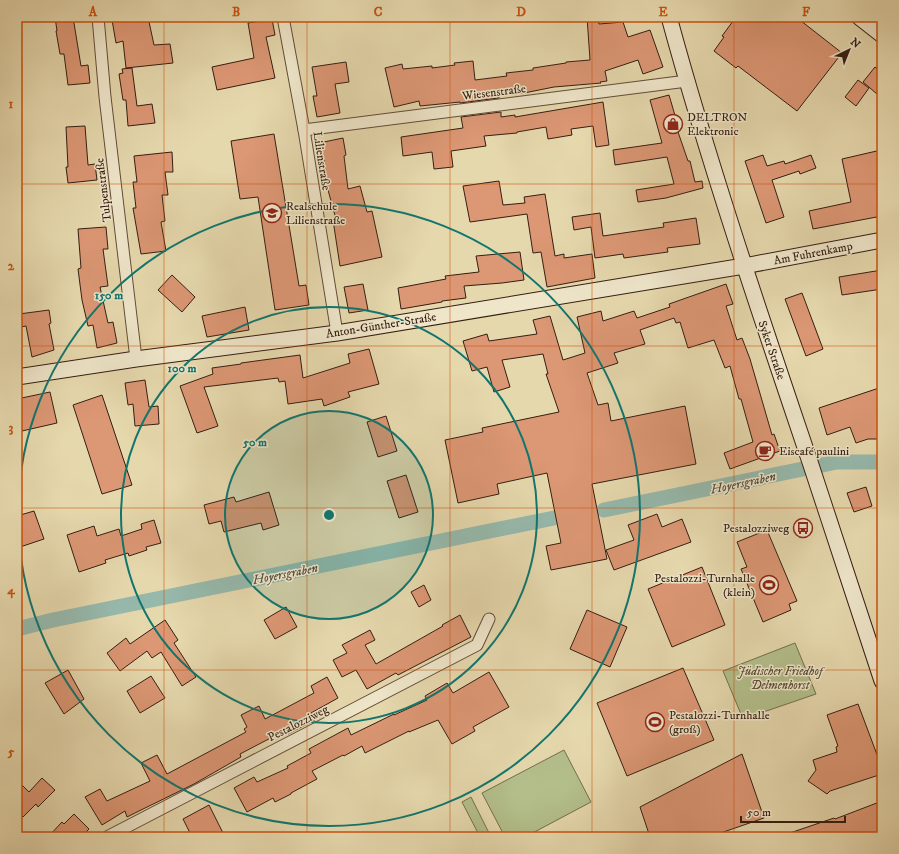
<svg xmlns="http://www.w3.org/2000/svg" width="899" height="854" font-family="'IM FELL DW Pica',serif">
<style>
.green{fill:#b3bf8b;stroke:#746e4e}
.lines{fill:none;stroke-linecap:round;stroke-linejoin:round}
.canal{stroke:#96b9ac;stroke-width:15}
.building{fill:#dc9774;stroke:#351e12}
.minor-casing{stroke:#614c39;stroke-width:13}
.secondary-casing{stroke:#351e12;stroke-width:17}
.minor{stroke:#efe6ca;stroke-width:11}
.secondary{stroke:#efe6ca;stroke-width:15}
.grid{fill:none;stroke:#cd500d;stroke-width:1;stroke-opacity:0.55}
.ring{fill:none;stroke:#0f766e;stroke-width:2}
.labels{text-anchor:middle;stroke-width:3;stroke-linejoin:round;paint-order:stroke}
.street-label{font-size:12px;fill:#351e12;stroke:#efe6ca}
.poi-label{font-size:12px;fill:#351e12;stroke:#efe6ca;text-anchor:start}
.park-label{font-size:12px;font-style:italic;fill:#5b4e36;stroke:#efe6ca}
.water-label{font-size:13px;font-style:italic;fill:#524c40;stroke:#efe6ca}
.centre{fill:#0f766e;stroke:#efe6ca;stroke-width:2}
.ring-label{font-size:12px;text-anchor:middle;font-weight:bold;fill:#0f766e;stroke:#efe6ca;stroke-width:3;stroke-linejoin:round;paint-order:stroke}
.neatline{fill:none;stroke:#cd500d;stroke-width:1.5}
.grid-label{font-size:13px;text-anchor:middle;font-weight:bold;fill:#cd500d}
</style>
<rect width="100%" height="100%" fill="#e6d8ad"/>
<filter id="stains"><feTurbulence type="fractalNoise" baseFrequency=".005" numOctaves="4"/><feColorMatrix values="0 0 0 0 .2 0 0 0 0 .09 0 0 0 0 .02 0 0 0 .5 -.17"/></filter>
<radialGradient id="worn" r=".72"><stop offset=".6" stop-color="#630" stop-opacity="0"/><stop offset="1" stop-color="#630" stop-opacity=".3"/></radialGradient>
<g class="green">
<polygon points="795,643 816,694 743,719 723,671"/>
<polygon points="564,750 591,802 525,837 505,837 482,793"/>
<polygon points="471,797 491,837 480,837 462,802"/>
</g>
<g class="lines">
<g class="canal">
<polyline points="604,510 837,462 882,462"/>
<polyline points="17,629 53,620 554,518"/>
</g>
</g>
<g class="building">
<polygon points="55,17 73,17 81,66 88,65 90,83 68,85 64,54 60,54 56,31 57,31"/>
<polygon points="127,17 148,17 154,45 170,44 173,63 126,68 123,41 116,43 112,20"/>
<polygon points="587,17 598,17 599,24 623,22 628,37 650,30 663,67 643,74 638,60 605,71 607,81 600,82 601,83 554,87 524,93 499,95 499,98 460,103 460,102 420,106 419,101 394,107 385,68 402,64 403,69 432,66 432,68 455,65 454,63 473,61 475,80 507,76 506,73 533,70 533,68 566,63 566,62 590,60"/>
<polygon points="736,17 796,17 842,53 797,111 738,66 736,68 714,51 724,37 722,36"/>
<polygon points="272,19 275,35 266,37 275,78 217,90 212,67 254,58 248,23"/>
<polygon points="346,62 349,82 335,84 340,113 317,117 313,96 317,96 312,67"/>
<polygon points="875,67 882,73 882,88 877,94 863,82"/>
<polygon points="132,68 137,106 152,104 155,123 128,126 126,100 123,100 119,74 123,73 122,69"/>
<polygon points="858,80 869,88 856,106 845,97"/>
<polygon points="669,95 679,129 677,129 688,161 690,161 695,182 702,181 703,188 666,198 638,202 636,190 674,184 667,157 615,165 613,150 662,143 650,100"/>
<polygon points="603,102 609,145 596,147 593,126 571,129 572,135 548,139 546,127 517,132 517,133 484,136 486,146 451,151 453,167 434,169 432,152 403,156 401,137 463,128 461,117 501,112 501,117 515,115 515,117"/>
<polygon points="85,126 88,165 95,164 97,180 68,183 66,167 68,167 66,127"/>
<polygon points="274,134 299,286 306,285 309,305 275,310 258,197 240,199 231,141"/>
<polygon points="343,138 346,155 344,156 348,189 360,186 367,212 372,211 382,257 340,266 333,220 336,219 328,190 324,160 322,160 319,143"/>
<polygon points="881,150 882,157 882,216 813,229 809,211 851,202 842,159"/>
<polygon points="172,152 173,172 165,172 168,195 162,195 165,221 161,222 166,251 141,254 133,208 136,208 133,182 137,182 134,156"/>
<polygon points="763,155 767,166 784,161 785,164 811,155 816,168 800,174 799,171 772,180 784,217 766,223 745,161"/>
<polygon points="499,181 503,205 525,203 524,197 545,194 555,256 564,254 564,258 592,254 595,278 547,287 541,252 533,253 527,214 470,222 463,186"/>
<polygon points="600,213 603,236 664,227 663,223 696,218 700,244 667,248 668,252 624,258 623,254 595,258 591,227 574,230 572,217"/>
<polygon points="106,227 108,249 103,249 108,286 100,287 108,323 113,322 117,343 97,348 93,325 88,326 82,300 78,269 81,268 78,229"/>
<polygon points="520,252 524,280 502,283 464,286 466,298 442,301 442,302 401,309 398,288 446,279 445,276 479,272 476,256"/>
<polygon points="882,270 882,289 842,295 839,277"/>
<polygon points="172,275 195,297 182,312 158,290"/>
<polygon points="363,284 368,310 349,313 344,287"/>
<polygon points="726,284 733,304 726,306 737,340 742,338 750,359 772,435 774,434 780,451 730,469 724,453 753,442 741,399 739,399 730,366 725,368 714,340 688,348 680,322 676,323 674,318 640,330 645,344 614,353 618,363 587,373 598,405 608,403 611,421 685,406 696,464 592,484 607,559 551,570 546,546 561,543 547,473 497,484 499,494 458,503 445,440 483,432 482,428 559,412 546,374 548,374 543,354 502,360 510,387 494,392 487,367 472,371 463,341 487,334 489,341 537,334 533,320 550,316 563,360 585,353 577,317 601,311 603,321 634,311 637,318 670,307 669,304"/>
<polygon points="802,293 823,349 806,356 785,299"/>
<polygon points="245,307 249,330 207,337 202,316"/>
<polygon points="49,310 51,323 49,324 54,350 32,357 26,326 21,327 19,314"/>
<polygon points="369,349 379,384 348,392 350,397 324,406 322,399 288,404 285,381 279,382 278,378 204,387 218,426 197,433 180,386 213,374 212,368 241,364 241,363 300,355 303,378 350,363 348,354"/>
<polygon points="145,380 149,407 158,406 159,424 135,426 133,404 128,405 125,383"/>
<polygon points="882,387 882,439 868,439 856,443 850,427 827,435 819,408"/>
<polygon points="50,392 57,423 22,431 17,407 17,399"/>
<polygon points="102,395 132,485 102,494 73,405"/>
<polygon points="386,416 397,451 378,457 367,422"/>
<polygon points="406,475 418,512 399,518 387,481"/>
<polygon points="866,487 872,506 854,512 847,493"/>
<polygon points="269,492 279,525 263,530 261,523 224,532 221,521 209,524 204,505 234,497 236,502"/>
<polygon points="34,511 44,539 17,548 17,516"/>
<polygon points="657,514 662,527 682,519 691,542 614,570 606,550 634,540 628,525"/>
<polygon points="154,520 161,543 146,547 147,550 129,556 128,553 105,560 106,563 79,572 67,535 94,526 97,536 119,529 121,536 142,529 141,524"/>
<polygon points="767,530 797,601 789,604 791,610 763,622 741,569 747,567 737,542"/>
<polygon points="702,567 725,625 672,647 648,589"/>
<polygon points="424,585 431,600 419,607 411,592"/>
<polygon points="286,607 297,627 275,639 264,620"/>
<polygon points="587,610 627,627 610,667 570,649"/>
<polygon points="460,615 471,637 398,675 396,673 367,689 356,670 342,677 333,660 347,653 342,645 370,630 375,640 365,645 376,664 443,626 442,625"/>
<polygon points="165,620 178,640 174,643 196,677 182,686 161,652 152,658 147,651 120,671 107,653 126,638 130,644"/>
<polygon points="683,668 714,740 627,776 597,703"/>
<polygon points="68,670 84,699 64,714 45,683"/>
<polygon points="489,672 509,707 473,727 475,731 452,744 438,720 409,732 409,731 365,753 362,746 344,756 343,755 312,771 317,779 291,793 291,794 275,802 273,798 247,812 234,788 254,777 257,782 288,768 287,766 311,753 309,749 348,728 351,735 394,714 394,715 427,700 425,696 447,683 453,693"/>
<polygon points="151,676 165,698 140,713 127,691"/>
<polygon points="327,677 338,698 311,713 315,720 288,734 286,730 240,754 241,757 194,784 141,810 127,817 125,811 102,825 85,797 100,789 107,801 150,781 141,763 157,755 167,774 246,732 244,729 247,727 241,715 259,706 265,719 314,693 311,686"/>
<polygon points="858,704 882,768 882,774 830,791 827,794 808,781 816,770 813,760 837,752 836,747 838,746 827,715"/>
<polygon points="742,754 764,818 709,837 650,837 640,807"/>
<polygon points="42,778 55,790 38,807 36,804 23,817 17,811 17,780 29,792"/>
<polygon points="882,801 882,837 784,837 784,835 834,818 835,819"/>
<polygon points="209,805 225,837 192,837 183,819"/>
<polygon points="74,814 89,829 81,837 48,837 62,822 64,824"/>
</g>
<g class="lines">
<g class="minor-casing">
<g id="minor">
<polyline points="98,17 105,97 136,359"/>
<polyline points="283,17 304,130 337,333"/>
<polyline points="304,130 687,81"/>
<polyline points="107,837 477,645 489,619"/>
</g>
</g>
<g class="secondary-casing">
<g id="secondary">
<path d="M669,17C710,167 760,314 810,462C834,535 858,608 882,681"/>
<polyline points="859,17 882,35"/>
<polyline points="17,377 136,359 337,333 744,266 882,240"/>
</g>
</g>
<use href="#minor" class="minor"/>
<use href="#secondary" class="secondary"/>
</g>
<path class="grid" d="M164,17V837M307,17V837M450,17V837M592,17V837M734,17V837M17,184H882M17,346H882M17,508H882M17,670H882"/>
<circle cx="329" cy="515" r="104" fill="#0f766e" fill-opacity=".12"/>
<g class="ring">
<circle cx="329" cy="515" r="104"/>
<circle cx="329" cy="515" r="208"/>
<circle cx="329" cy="515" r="311"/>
</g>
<defs>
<g id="shop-ring" transform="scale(1)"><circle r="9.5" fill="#efe6ca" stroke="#8f2418" stroke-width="1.5"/><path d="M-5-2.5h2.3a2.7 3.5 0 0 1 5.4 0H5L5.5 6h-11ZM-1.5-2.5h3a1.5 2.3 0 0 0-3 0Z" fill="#8f2418"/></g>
<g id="school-ring" transform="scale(1)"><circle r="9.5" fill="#efe6ca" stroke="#8f2418" stroke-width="1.5"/><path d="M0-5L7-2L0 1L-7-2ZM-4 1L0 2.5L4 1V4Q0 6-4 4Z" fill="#8f2418"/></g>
<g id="cafe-ring" transform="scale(1)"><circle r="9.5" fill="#efe6ca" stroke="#8f2418" stroke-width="1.5"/><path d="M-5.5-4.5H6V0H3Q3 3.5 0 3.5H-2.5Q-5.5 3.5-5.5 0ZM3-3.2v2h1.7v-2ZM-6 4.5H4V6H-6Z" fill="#8f2418"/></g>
<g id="bus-ring" transform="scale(1)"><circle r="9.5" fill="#efe6ca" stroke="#8f2418" stroke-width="1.5"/><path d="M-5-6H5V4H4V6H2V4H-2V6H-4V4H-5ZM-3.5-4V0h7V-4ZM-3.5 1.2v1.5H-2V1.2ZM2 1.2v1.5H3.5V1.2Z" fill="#8f2418"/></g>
<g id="stadium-ring" transform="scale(1)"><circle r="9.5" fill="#efe6ca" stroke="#8f2418" stroke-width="1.5"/><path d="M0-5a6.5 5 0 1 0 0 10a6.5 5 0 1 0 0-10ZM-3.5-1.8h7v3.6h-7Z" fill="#8f2418"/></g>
</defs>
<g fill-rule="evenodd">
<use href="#shop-ring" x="673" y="124"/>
<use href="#school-ring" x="272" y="213"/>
<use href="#cafe-ring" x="765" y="451"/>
<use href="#bus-ring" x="803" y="528"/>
<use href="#stadium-ring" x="769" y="585"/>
<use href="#stadium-ring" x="655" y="722"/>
</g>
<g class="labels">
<g class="street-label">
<text transform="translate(494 92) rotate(-7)" y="4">Wiesenstraße</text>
<text transform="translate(322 161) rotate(81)" y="4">Lilienstraße</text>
<text transform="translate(103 190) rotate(-97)" y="4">Tulpenstraße</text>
<text transform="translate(813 253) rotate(-11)" y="4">Am Fuhrenkamp</text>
<text transform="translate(381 325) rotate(-9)" y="4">Anton-Günther-Straße</text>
<text transform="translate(772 350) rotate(71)" y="4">Syker Straße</text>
<text transform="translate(298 723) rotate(-27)" y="4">Pestalozziweg</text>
</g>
<g class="poi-label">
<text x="687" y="121">DELTRON<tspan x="687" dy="14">Elektronic</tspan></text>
<text x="286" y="210">Realschule<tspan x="286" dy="14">Lilienstraße</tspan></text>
<text x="779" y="455">Eiscafé paulini</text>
<text x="789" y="532" text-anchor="end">Pestalozziweg</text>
<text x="755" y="582" text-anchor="end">Pestalozzi-Turnhalle<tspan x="755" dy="14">(klein)</tspan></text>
<text x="669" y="719">Pestalozzi-Turnhalle<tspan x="669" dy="14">(groß)</tspan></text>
</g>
<g class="park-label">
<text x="780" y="675">Jüdischer Friedhof<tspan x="780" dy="14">Delmenhorst</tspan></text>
</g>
<g class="water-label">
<text transform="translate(743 482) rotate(-12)" y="5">Hoyersgraben</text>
<text transform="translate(285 573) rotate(-11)" y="5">Hoyersgraben</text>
</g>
</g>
<circle cx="329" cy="515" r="6" class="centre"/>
<g class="ring-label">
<text x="109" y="299">150 m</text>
<text x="182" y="372">100 m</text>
<text x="255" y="446">50 m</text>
</g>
<rect width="899" height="854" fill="none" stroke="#e6d8ad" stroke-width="44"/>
<g transform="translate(849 50) rotate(43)" stroke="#efe6ca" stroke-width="3" paint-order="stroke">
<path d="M0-3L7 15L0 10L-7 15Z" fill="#351e12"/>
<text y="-6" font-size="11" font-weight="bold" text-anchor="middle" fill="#351e12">N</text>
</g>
<path d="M741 816v6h104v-6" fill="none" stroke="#351e12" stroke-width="2"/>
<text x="747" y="816" font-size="12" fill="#351e12" stroke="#efe6ca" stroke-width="3" paint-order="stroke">50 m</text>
<rect x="22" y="22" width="855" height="810" class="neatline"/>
<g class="grid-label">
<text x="93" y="16">A</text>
<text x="236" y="16">B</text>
<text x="378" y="16">C</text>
<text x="521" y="16">D</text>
<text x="663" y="16">E</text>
<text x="806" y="16">F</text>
<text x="11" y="108">1</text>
<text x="11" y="270">2</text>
<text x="11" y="432">3</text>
<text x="11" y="594">4</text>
<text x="11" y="756">5</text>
</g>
<rect width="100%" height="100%" filter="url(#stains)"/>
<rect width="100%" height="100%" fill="url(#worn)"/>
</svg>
